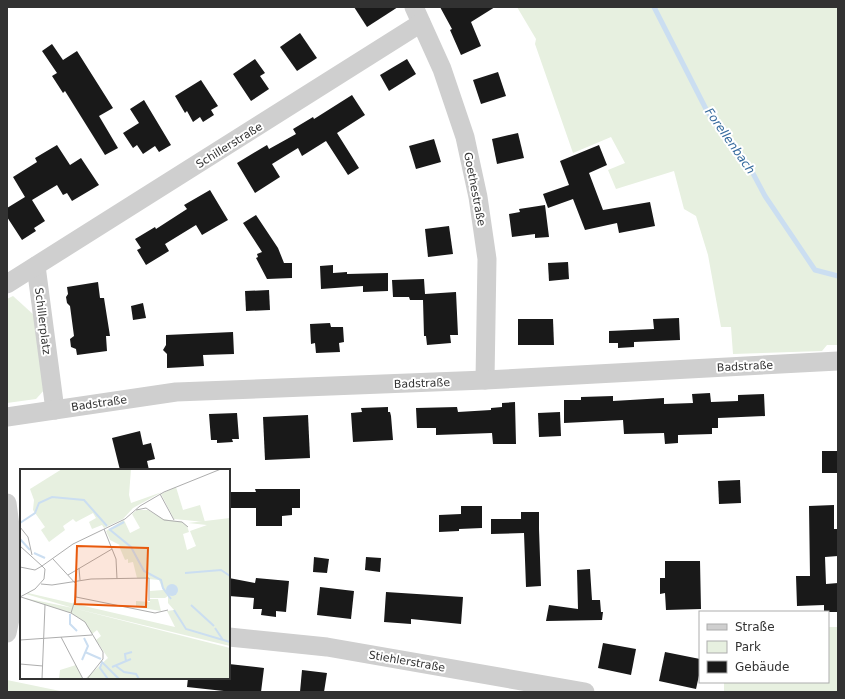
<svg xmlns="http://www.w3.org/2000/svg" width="845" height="699" font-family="'DejaVu Sans',sans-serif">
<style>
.green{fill:#e7f0e0}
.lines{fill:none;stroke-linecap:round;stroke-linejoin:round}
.stream{stroke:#cbdef1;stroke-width:5}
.building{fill:#191919}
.minor{stroke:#cfcfcf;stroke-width:19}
.labels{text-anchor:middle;stroke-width:4;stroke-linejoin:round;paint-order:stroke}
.street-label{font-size:11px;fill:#323232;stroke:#fff}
.water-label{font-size:12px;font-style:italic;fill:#376b9e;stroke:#fff}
.inset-river{fill:none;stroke:#cbdef1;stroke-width:2}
.inset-road{fill:none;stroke:#adadad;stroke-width:1}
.view{fill:#e8590c;fill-opacity:0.15;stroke:#e8590c;stroke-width:2}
.inset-edge{fill:none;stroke:#323232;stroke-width:2}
</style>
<rect width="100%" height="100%" fill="#fff"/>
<g class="green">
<polygon points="517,7 838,7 838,345 827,345 822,351 733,354 731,327 721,327 708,255 696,216 684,209 674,171 616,189 608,170 625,163 611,137 573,153 535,44 536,39"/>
<polygon points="13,296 35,316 45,389 36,399 7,403 7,299"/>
<polygon points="828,627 838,627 838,692 724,692 724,682 828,682"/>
<polygon points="7,680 65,692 7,692"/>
</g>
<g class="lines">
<polyline class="stream" points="654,7 708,113 748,164 765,196 815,270 838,276"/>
</g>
<g class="building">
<polygon points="354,7 398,7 367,27"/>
<polygon points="440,7 495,7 471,22 481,46 461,55 450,30 452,29"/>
<polygon points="300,33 317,58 297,71 280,47"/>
<polygon points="52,44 63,60 77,51 113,108 99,116 118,148 105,155 65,91 63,93 52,76 57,73 42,51"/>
<polygon points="255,59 265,73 260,76 269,89 251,101 233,74"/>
<polygon points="407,59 416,74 389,91 380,75"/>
<polygon points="498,72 506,96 481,104 473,80"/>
<polygon points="201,80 218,106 211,110 214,115 203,122 200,117 193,122 187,111 185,113 175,96"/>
<polygon points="352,95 365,115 337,133 359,168 348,175 326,141 302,156 298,148 272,164 280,177 255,193 237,163 267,145 269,149 296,134 293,129 313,117 314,119"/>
<polygon points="144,100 171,145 159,152 155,146 143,154 137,145 133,148 123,133 139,123 130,109"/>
<polygon points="518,133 524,158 497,164 492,139"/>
<polygon points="434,139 441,162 416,169 409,146"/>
<polygon points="57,145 70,165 81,158 99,185 72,201 67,193 63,195 57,185 32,200 45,221 34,228 36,231 22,240 7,217 7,208 25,197 13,177 37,162 35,158"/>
<polygon points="599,145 607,165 589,173 603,210 650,202 655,226 619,233 617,223 585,230 573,199 548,208 543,194 569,185 560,161"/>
<polygon points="210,190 228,220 202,235 196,225 165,244 169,251 146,265 137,250 141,248 135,239 155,227 156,229 187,209 184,205"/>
<polygon points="545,205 549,237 535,238 535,234 512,237 509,214 520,212 519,209"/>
<polygon points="256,215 278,248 284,263 292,263 292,278 267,279 256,258 258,257 257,254 262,252 243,223"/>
<polygon points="449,226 453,254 428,257 425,229"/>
<polygon points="568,262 569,279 549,281 548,263"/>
<polygon points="333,265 333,273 347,272 347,274 388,273 388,291 363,292 363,286 321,289 320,266"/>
<polygon points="424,279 425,294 456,292 458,335 450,335 451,343 427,345 426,336 424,336 423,300 410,300 409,297 393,297 392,280"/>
<polygon points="98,282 100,298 104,298 110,336 106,336 107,351 77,355 76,349 71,347 70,339 74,336 70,306 67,303 66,297 68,294 67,287"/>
<polygon points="269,290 270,310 246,311 245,291"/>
<polygon points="143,303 146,318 133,320 131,306"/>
<polygon points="679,318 680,340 634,342 634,347 618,348 618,343 609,343 609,331 654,329 653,319"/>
<polygon points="518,319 553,319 554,345 518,345"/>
<polygon points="330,323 331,327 343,327 344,342 339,343 340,352 316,353 315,343 311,344 310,324"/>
<polygon points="233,332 234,354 203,355 204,366 167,368 167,354 163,350 166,345 166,335"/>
<polygon points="710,393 711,402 738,401 738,395 764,394 765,416 718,418 718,428 712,428 712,434 678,435 678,443 665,444 664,433 624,434 623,420 564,423 564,400 581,400 581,397 613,396 613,401 664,398 664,404 693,403 692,394"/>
<polygon points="515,402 516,444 493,444 492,433 436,435 436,428 417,428 416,408 457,407 458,412 491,410 491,408 502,407 502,403"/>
<polygon points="388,407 388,412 390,412 391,416 393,440 353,442 351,413 362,412 361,408"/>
<polygon points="560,412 561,436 539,437 538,413"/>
<polygon points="237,413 239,439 232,439 233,442 217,443 217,440 211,440 209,414"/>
<polygon points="308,415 310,458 265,460 263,417"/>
<polygon points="140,431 143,445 151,443 155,459 147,461 149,470 120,470 112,438"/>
<rect x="822" y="451" width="16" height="22"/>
<polygon points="740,480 741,503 719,504 718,481"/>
<polygon points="255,489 300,489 300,508 292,508 292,515 282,516 282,526 256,526 256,508 229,508 229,492 256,492"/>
<polygon points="834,505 834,529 838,529 838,556 825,557 826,584 838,583 838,612 824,612 824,605 797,606 796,576 810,576 809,506"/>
<polygon points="461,506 482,506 482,528 459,529 459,531 439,532 439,515 461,514"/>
<polygon points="521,512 539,512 539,529 541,586 526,587 524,533 491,534 491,519 521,519"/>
<polygon points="314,557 329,559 327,573 313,572"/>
<polygon points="366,557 381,558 380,572 365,570"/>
<polygon points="665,561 700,561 701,609 666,610 665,593 660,594 660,578 665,578"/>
<polygon points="590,569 592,600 600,600 601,612 603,612 602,620 546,621 549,605 578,609 577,570"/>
<polygon points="229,578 255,583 256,578 289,581 286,612 276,611 276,617 261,615 262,609 253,609 254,598 229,596"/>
<polygon points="320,587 354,591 351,619 317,615"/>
<polygon points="386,592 463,597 461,624 411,619 411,624 384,622"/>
<polygon points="603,643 636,649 631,675 598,668"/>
<polygon points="665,652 700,659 700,671 696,689 659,681"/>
<polygon points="229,664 264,668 261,692 233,692 187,687 188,678 229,678"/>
<polygon points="302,670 327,673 324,692 300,692"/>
</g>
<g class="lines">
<g class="minor">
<polyline points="414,7 442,69 465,137 478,197 487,259 485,380"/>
<polyline points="36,266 55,410"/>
<polyline points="7,284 421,23"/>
<polyline points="7,417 176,392 485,380 838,361"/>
<polyline points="7,503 15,564 11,614 7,633"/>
<polyline points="229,637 327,647 585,692"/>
</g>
</g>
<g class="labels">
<g class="street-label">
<text transform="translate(229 145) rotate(-32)" y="4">Schillerstraße</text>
<text transform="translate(475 189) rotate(79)" y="4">Goethestraße</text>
<text transform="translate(43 321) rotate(83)" y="4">Schillerplatz</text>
<text transform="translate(745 366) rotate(-3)" y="4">Badstraße</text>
<text transform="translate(422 383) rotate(-2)" y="4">Badstraße</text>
<text transform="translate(99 403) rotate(-8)" y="4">Badstraße</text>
<text transform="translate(407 661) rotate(10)" y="4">Stiehlerstraße</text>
</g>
<g class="water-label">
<text transform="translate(730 141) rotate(55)" y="4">Forellenbach</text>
</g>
</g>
<g transform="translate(20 469)">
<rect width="210" height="210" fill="#fff"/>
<path d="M42,0H111L109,26L111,34L142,23L113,39L103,50L84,59L82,56L72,60L69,53L76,49L73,44L56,53L53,50L43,57L45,61L29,73L21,61L25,58L13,41L14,31L10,20ZM156,18L163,41L180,36L185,53L154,50L141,25ZM117,41H128L143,50L162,53L167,57L169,63L163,65L167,81L176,77L170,62L187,56L168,54L210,49V177L53,139L210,179V210H65L88,189L76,171L81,167L77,161L72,165L65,153L51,144L0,128L53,139L6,125L8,124L155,158L147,142L154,141L148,134V127L145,129H130V122L143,121L139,111L117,109L113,93L108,94V90L105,91L99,77L94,80L100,76L90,71L86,62L104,51L110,64L120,59L112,45ZM130,130H138L141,142L116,138V132L130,133ZM56,196L63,210H39L40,201Z" fill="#e7f0e0"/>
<path d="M146 121a6 6 0 1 1 12 0a6 6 0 1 1-12 0Z" fill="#cbdef1"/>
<path class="inset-river" d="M0,54L15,44L19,34L32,28L64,31L87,57M89,60L111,78L124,102L141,111L143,119L151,130M89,61L104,53M0,70L10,81M14,84L25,89M165,104L201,101L210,107M171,136L194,157M154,141L166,160L210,173M50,145V155L57,162M195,159L203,171M65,183L81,190M62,191L68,177L64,169M106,193L105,185L112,183M96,197L104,203L116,205L119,210M92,198L111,190M88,210L80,199L82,193L99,210"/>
<path class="inset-road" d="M140,25L154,51M116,41L126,39L144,51L162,53L168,58M0,58L8,68L12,86M84,60L96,90L97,110M0,77L22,97L15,101L0,98M33,90L56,115V128L51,144M59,99L60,111M48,106L92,80M21,115L32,116L71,110L129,109V132M0,128L15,120L24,110L25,100L22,97L53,75L105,50L120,37L144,23L201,0M1,128L51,144L65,153L83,183V190L67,210M56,128L135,144L148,141M41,168L63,210M0,171L72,166M0,195L23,197M22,210L25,136"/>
<path class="view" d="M57,77L128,79L126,138L55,135Z"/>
<rect width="210" height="210" class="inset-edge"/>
</g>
<rect width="845" height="699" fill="none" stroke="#323232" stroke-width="16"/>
<rect x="699" y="611" width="130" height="72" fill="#ffffff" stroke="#adadad"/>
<rect x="707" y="624" width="20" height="6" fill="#cfcfcf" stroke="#adadad"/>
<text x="735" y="631" font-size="12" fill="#323232">Straße</text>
<rect x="707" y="641" width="20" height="12" fill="#e7f0e0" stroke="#adadad"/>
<text x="735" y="651" font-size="12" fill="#323232">Park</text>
<rect x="707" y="661" width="20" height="12" fill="#191919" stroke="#adadad"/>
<text x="735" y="671" font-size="12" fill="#323232">Gebäude</text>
</svg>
